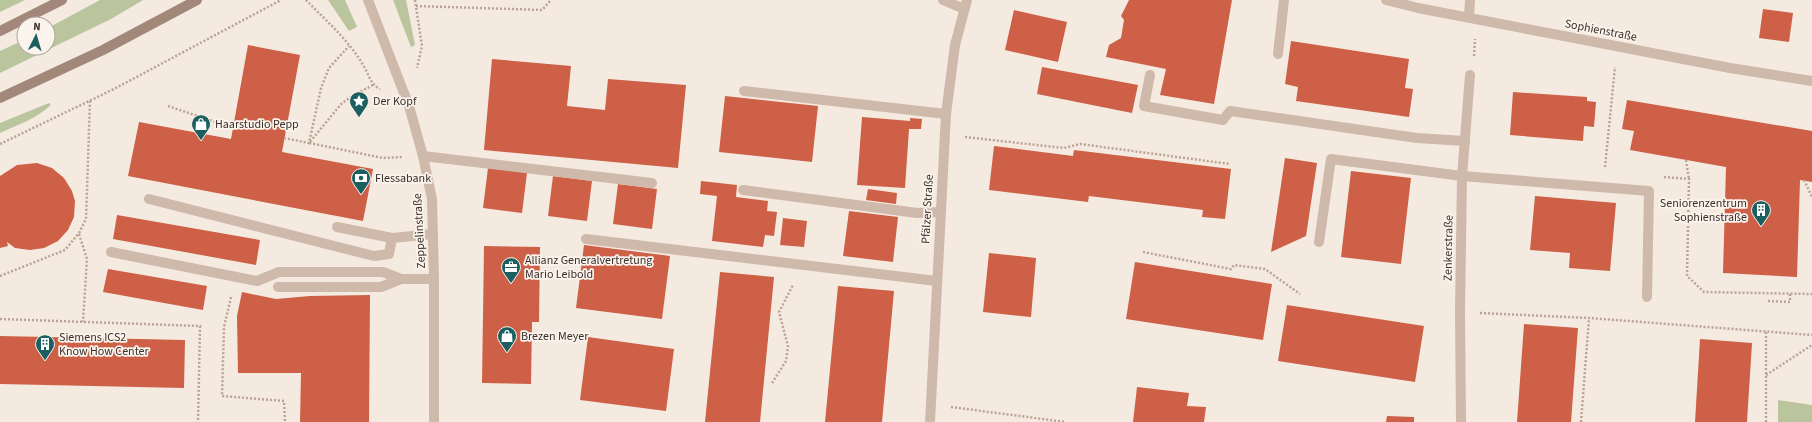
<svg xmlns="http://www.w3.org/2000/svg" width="1812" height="422" font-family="'Source Sans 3',sans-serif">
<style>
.green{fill:#bac59e}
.building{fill:#cd6046}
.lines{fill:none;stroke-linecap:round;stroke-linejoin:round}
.path{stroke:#baa394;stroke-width:2.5;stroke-dasharray:2 2;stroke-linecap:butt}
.service{stroke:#ceb9aa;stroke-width:10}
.minor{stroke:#ceb9aa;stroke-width:10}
.secondary{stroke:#a2887b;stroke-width:10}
.labels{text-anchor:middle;stroke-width:3.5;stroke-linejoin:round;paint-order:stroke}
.street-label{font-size:12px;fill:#3b2f2a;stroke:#fbf4ed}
.poi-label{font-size:12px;fill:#3b2f2a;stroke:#fbf4ed;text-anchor:start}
</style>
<rect width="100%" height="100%" fill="#f5eae0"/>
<g class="green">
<polygon points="0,0 25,0 0,12"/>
<polygon points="100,0 143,0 111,19 0,73 0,51 24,40 24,48 48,48 48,28"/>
<polygon points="328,0 345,0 357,27 349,31"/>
<polygon points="393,0 406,0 415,45 411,47"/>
<path d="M49,103L51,105C37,118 18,125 0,133V123Z"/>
<polygon points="1778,400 1812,405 1812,422 1778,422"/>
</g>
<g class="building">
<polygon points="1129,0 1232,0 1214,104 1160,95 1166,69 1106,57 1109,45 1121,38 1124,20 1121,16"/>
<polygon points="1763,9 1793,13 1789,42 1759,38"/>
<polygon points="1014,10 1067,22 1058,62 1005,50"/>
<polygon points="1291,41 1409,59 1405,88 1413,89 1409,117 1296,101 1298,87 1285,84"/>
<polygon points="248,45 300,55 282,152 373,169 363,221 128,176 139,122 231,139"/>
<polygon points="492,59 571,66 567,106 605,110 608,79 686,85 678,168 484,150"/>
<polygon points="1042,67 1138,85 1132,113 1037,94"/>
<polygon points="1513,92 1587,97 1587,101 1596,102 1594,127 1584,126 1583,141 1510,135"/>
<polygon points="725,96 818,106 812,162 719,152"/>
<polygon points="1627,100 1812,131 1812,182 1800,180 1797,277 1723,273 1726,167 1630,150 1634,131 1622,129"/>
<polygon points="862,117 910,121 910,118 922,119 921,129 909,129 905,188 857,185"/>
<polygon points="994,146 1073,156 1074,150 1231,169 1225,219 1202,217 1203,210 1089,196 1088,202 989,190"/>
<polygon points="1285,158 1317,163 1306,236 1271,252"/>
<polygon points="37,163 52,168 64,178 72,191 75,201 74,217 68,230 58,241 44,248 30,250 15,248 7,242 8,246 0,248 0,176 17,165"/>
<polygon points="488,168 527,173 522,213 483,208"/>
<polygon points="1351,171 1411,178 1401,264 1341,257"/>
<polygon points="553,176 592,181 587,221 548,216"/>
<polygon points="701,181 737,185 736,197 768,201 767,211 777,212 774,236 765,235 763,247 712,241 717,196 700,194"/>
<polygon points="618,184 657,189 652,229 613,224"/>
<polygon points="868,189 897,193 896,204 866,200"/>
<polygon points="1535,196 1616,203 1610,271 1569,268 1570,253 1530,250"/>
<polygon points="849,211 898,217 893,262 843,256"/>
<polygon points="117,215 260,240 256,265 113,239"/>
<polygon points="783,218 807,221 804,247 780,245"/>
<polygon points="584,245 670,256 662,319 576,308"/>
<polygon points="484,246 540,247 539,322 532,322 531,384 482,383"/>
<polygon points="989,253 1036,258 1031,317 983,312"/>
<polygon points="1135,262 1272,284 1263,340 1126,319"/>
<polygon points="108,269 207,286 203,310 103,292"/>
<polygon points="720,272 774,277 760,422 705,422"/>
<polygon points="838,286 894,291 882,422 825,422"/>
<polygon points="242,292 276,299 310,296 370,295 369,422 300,422 301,373 238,373 237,316"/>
<polygon points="1287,305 1424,326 1415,382 1278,361"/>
<polygon points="1524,324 1578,328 1571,422 1517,422"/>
<polygon points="0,336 185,340 184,388 0,384"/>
<polygon points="588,337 674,349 666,411 580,400"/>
<polygon points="1700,339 1752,343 1747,422 1695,422"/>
<polygon points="1137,387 1189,393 1187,406 1206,407 1204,422 1133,422"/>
<polygon points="1387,416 1414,417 1414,422 1386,422"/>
</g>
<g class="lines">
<g class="path">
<path d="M306,0C325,20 349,40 363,65C369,74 370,84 380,89"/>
<polyline points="415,0 422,46 417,68"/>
<polyline points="416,6 542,10 551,0"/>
<polyline points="1474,56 1475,39"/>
<polyline points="373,85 354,95 342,103 309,143 383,158 402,157"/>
<polyline points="168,106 233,128"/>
<polyline points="965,137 1064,148 1080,144 1230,164"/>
<polyline points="284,138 309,143 321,88 329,68 349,46"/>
<polyline points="0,144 114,89 281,0"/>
<polyline points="1686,160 1689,179"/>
<polyline points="1605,167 1615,67"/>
<polyline points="1664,177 1689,179 1687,276 1704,292 1812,294"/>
<polyline points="1804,180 1812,197"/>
<polyline points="79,234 87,259 83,322"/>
<polyline points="1143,252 1231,269 1234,265 1265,269 1300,294"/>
<polyline points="0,276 65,250 79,233 86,219 90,101"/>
<polyline points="231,297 224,327 222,396 284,401 285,422"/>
<polyline points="1768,301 1790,302 1790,294"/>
<polyline points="1480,313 1589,318 1812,335"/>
<polyline points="0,319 200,326 198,422"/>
<polyline points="1766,375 1812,345"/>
<polyline points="772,383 786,361 788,346 779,312 793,285"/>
<polyline points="951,407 1066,422"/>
<polyline points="1581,422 1589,318"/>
<polyline points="1766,422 1766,332"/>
</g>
<g class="service">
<polyline points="943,0 964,9"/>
<polyline points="1278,54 1284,0"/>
<polyline points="1150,75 1144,106 1223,120 1230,111 1417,138 1465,141"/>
<polyline points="744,91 946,114"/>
<polyline points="423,156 652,183"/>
<polyline points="743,190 917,213 940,212"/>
<polyline points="149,199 374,256 389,254 392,238 433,234"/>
<polyline points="337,227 392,238"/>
<polyline points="586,239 937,281"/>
<polyline points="1319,242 1331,159 1462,176 1649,191 1647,297"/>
<polyline points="111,252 257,281 279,272 383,272 401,279 434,279"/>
<polyline points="278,287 381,287 401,279"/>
</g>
<g class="minor">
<polyline points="368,0 409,106 423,156 432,199 434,279 434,422"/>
<polyline points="1386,0 1418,8 1730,68 1812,81"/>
<polyline points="1469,17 1470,0"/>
<polyline points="930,422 946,114 955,45 967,0"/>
<polyline points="1461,422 1460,312 1462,176 1470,75"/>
</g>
<g class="secondary">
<polyline points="0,31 62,0"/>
<polyline points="0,98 103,50 197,0"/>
</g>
</g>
<defs>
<g id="sight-pin" transform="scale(1)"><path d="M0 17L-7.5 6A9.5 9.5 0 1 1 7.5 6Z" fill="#1c5f60" stroke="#fbf4ed"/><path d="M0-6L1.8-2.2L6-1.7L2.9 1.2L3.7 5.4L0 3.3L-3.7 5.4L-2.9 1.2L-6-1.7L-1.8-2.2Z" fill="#fff"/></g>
<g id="shop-pin" transform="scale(1)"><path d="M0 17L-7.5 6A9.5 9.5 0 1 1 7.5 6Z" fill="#1c5f60" stroke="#fbf4ed"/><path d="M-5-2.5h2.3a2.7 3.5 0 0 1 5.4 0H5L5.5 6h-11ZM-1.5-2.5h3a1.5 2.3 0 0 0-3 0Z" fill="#fff"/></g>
<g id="bank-pin" transform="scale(1)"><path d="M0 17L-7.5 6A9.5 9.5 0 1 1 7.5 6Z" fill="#1c5f60" stroke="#fbf4ed"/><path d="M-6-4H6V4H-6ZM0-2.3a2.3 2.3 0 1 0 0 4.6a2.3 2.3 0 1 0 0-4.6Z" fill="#fff"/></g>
<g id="building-pin" transform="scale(1)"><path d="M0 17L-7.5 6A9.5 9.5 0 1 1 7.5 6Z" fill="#1c5f60" stroke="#fbf4ed"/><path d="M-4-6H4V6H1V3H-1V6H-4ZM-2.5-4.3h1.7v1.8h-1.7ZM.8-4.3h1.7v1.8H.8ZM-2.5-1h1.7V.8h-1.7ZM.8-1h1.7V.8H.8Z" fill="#fff"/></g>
<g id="office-pin" transform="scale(1)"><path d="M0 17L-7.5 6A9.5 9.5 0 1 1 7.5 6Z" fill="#1c5f60" stroke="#fbf4ed"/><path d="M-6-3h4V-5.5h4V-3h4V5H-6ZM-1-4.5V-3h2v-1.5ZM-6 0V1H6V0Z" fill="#fff"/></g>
</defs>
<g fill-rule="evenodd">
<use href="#sight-pin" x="359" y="101"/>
<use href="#shop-pin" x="201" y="124"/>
<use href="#bank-pin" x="361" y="178"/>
<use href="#building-pin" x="1761" y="210"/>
<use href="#office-pin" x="511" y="267"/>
<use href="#shop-pin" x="507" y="336"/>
<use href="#building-pin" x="45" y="344"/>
</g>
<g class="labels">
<g class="street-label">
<text transform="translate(1601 30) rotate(11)" y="4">Sophienstraße</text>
<text transform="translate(927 209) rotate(-87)" y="4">Pfälzer Straße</text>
<text transform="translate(419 231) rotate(-93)" y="4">Zeppelinstraße</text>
<text transform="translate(1448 248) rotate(-89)" y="4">Zenkerstraße</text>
</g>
<g class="poi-label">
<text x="373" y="105">Der Kopf</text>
<text x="215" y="128">Haarstudio Pepp</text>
<text x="375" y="182">Flessabank</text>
<text x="1747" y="207" text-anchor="end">Seniorenzentrum<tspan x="1747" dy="14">Sophienstraße</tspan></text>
<text x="525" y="264">Allianz Generalvertretung<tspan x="525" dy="14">Mario Leibold</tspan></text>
<text x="521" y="340">Brezen Meyer</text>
<text x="59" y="341">Siemens ICS2<tspan x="59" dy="14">Know How Center</tspan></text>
</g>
</g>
<g transform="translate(36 36) rotate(5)"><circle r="19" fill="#fbf4ed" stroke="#aea59f"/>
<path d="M0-3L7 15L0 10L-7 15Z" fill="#1c5f60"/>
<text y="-6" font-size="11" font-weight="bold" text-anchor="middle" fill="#3b2f2a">N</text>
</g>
</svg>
